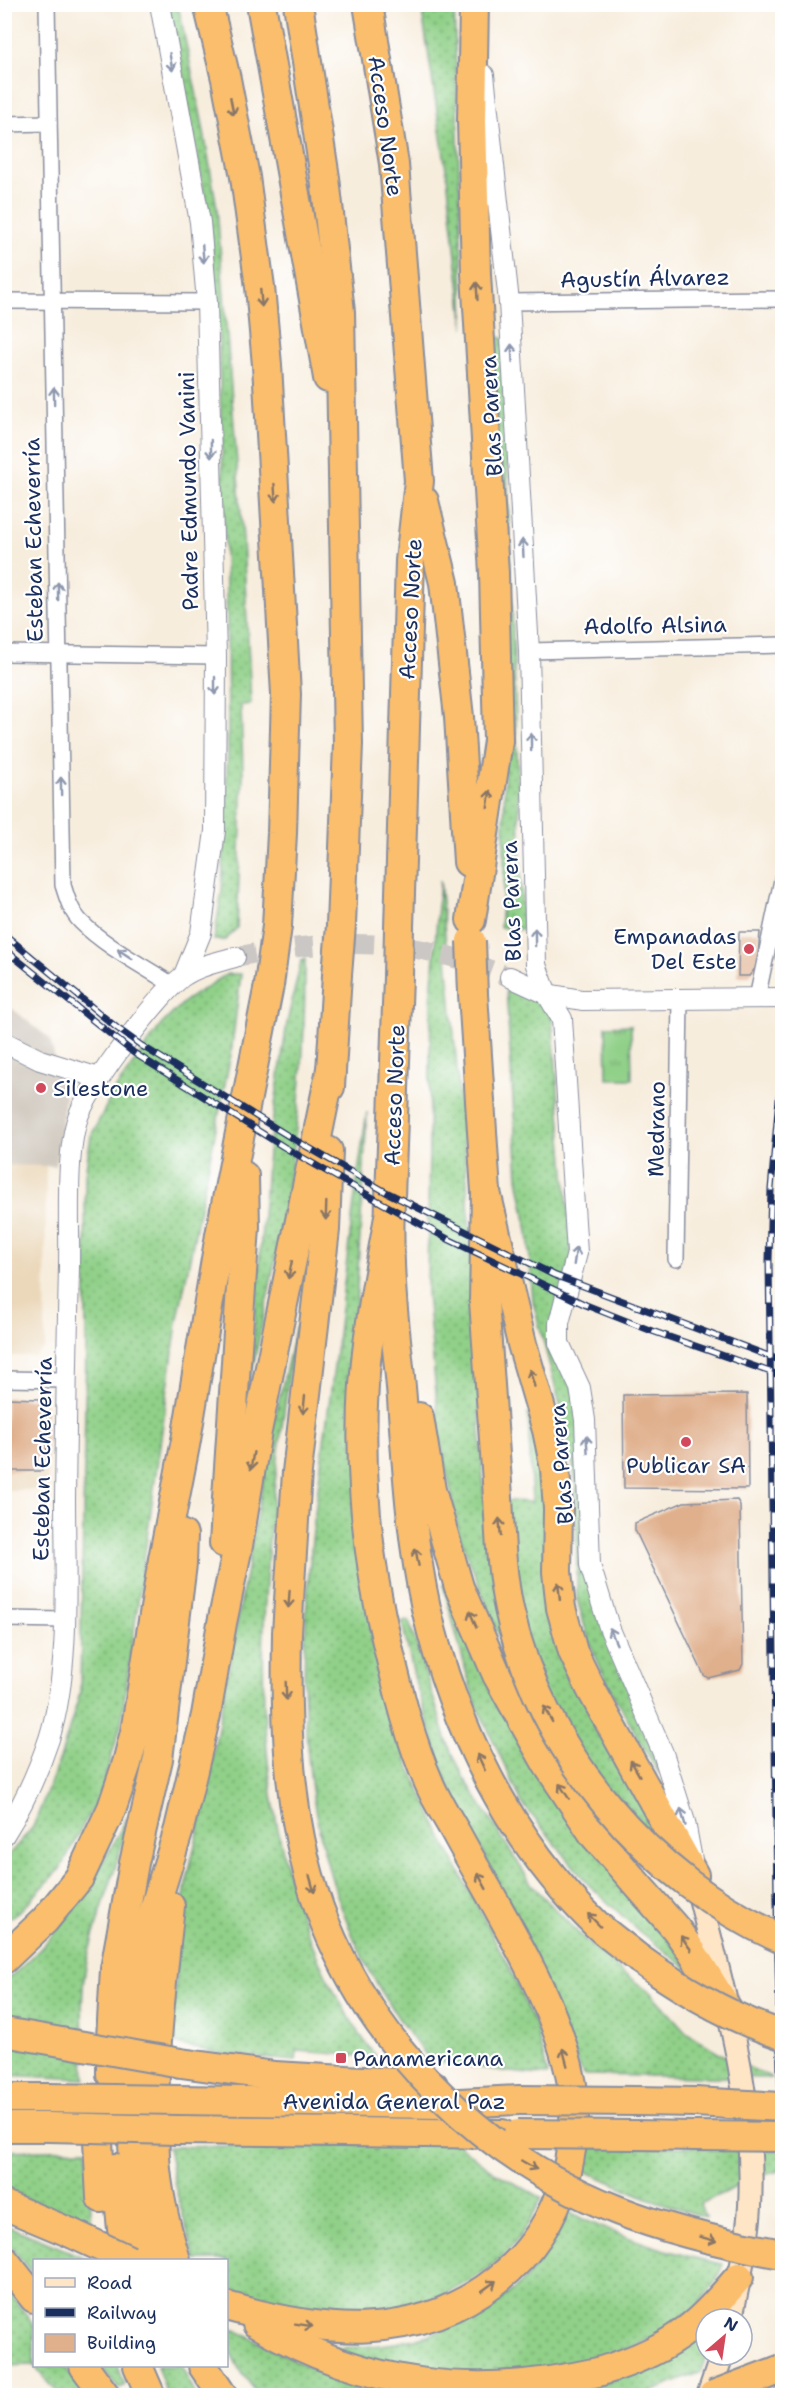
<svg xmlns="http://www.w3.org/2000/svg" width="787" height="2400" font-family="'Shantell Sans',sans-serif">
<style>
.built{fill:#ebd8ba}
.industrial{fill:#cbc3b8}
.grass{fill:url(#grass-dots);stroke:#568073;stroke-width:1.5}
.park{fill:url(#park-tufts);stroke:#568073;stroke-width:1.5}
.building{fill:#e0b08d}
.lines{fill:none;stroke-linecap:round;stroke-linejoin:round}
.tertiary-tunnel{stroke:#cbc7c4;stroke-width:20;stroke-dasharray:20 10;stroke-linecap:butt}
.minor-casing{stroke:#898e9e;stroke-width:18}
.tertiary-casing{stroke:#898e9e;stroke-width:22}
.secondary-casing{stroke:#898e9e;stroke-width:26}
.motorway-casing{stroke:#898e9e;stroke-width:32}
.minor{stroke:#fff;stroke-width:15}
.tertiary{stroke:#fff;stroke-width:20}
.secondary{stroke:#fde5c5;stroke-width:22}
.motorway{stroke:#fabe6d;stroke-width:28}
.rail-casing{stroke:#1b2f5e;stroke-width:7}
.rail{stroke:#fff;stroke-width:4.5;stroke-dasharray:14;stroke-linecap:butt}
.motorway-bridge-casing{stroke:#898e9e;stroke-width:32;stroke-linecap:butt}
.motorway-bridge{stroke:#fabe6d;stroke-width:28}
.oneway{stroke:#8d97ae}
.oneway2{stroke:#8a7666}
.poi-dot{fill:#d1495b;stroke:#fff;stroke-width:2}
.labels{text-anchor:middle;stroke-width:4.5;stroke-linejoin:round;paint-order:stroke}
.street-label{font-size:22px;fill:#1b2f5e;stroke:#fff}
.poi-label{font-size:22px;fill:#1b2f5e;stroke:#fff;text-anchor:start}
</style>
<defs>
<pattern id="grass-dots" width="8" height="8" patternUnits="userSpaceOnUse" patternTransform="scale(1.5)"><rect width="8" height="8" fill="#90d088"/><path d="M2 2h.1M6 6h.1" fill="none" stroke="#75a972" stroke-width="1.8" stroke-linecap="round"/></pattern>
<pattern id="park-tufts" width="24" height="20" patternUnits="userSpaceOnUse" patternTransform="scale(1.5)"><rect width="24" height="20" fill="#90d088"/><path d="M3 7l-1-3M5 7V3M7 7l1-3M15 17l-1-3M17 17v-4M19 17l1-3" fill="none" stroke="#75a972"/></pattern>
</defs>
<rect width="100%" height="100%" fill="#fff"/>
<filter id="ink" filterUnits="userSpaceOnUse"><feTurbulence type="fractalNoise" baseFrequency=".0167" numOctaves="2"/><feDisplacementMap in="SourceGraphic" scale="12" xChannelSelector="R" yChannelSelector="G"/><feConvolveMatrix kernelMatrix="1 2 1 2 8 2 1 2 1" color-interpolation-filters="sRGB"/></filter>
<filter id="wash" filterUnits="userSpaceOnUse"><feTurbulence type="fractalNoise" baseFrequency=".008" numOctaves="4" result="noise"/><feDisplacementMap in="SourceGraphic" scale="24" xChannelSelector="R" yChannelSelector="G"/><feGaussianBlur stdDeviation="1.35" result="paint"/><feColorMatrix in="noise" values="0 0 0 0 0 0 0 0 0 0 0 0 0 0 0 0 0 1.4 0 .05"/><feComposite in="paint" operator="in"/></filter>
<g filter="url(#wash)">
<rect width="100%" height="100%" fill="#f7eddd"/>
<g class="built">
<polygon points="5,1156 46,1158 45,1347 35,1356 5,1356"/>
<polygon points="5,1398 40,1399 46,1405 47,1490 5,1490"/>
</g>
<polygon class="industrial" points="4,1002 50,1039 65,1098 56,1166 5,1165"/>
<g class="grass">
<polygon points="168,5 178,5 202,121 217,208 243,540 251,704 241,705 243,775 237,928 225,940 214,940 222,891 228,748 227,621 218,317 209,218"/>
<polygon points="421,5 454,5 464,328 447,176"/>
<polygon points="493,337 503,338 523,930 500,927 504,881 505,638"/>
<polygon points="440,880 467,1180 484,1500 532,1502 528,1412 546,1466 549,1560 656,1824 667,1858 562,1758 495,1627 459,1533 440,1437 427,1293 431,995"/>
<path d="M305,959C305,1007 304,1054 299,1101C290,1195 270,1288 250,1381L268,1152L287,1023L301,961Z"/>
<polygon points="227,974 241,974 231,1054 177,1323 121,1724 101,1792 60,1869 22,1909 5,1921 5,1859 33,1827 60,1759 80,1693 86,1347 85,1174 91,1136 114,1091 161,1025 186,1000"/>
<polygon points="506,989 543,996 552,1018 572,1255 556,1304 579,1412 586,1573 658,1765 659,1774 608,1685 589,1641 577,1599 576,1482 562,1412 533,1302 528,1232 518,1178"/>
<path d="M367,1112L354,1341L372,1639L390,1714L409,1766L443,1840L508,1965L535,2025L548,2075C516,2074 486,2069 455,2064C448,2063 438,2063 433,2060C418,2052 390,2005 380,1989C269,1800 305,1581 333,1375C344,1287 353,1199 367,1112Z"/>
<path d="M296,1326C261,1567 219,1848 376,2057L297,2051L296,2061L222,2054L171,2043L179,1930L186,1884L203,1810L273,1426Z"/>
<polygon points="452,1584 644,1904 693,1973 641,1933 589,1885 522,1803 473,1697 443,1585"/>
<polygon points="409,1621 447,1741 463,1776 532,1885 582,1937 623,1973 651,1993 687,2033 731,2060 773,2078 583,2075 501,1888 446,1780 415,1681 402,1622"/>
<path d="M127,1817C119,1872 92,1923 84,1978C80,2011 84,2046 85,2079L5,2075V1981C59,1939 97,1878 127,1817Z"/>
<path d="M457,2143L494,2172L542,2198C532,2217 522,2237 507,2252C446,2312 350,2325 270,2304C255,2300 241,2293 227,2288L226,2260H195L175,2186L168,2147Z"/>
<path d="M587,2147C652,2148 718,2144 782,2152V2170L757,2177L700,2204L705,2217L647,2198L583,2170Z"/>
<polygon points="87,2149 92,2227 5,2190 4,2151"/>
<path d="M567,2212C617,2235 668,2254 723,2264L716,2281L700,2303L654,2337L620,2352L543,2374L414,2375L329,2348C393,2347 435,2340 490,2306C507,2296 524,2283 535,2267C547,2250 557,2231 567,2212Z"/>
<polygon points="5,2225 90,2260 34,2260 34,2276 5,2239"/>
<polygon points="4,2286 34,2325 34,2366 64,2366 86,2395 60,2395 33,2365 5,2366"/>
<polygon points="226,2325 312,2369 370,2388 404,2395 258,2395 238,2367 227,2345"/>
<polygon points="706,2330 706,2355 701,2372 643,2395 556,2396 610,2381"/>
<polygon points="101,2366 118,2366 125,2386 119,2389"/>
<polygon points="157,2366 181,2366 196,2395 167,2395"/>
</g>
<polygon class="park" points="631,1025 632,1079 607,1079 606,1026"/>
<g id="blocks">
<g class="building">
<polygon points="739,932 760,932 757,966 749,976 738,976"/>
<polygon points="747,1394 748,1489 624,1488 623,1395"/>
<polygon points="6,1398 40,1399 40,1405 46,1405 47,1465 42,1465 42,1471 5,1471"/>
<polygon points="737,1500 740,1505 743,1664 740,1670 708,1678 704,1675 635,1530 635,1523 684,1502"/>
</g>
</g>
</g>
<g filter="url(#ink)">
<use href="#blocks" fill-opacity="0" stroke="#898e9e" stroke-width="1.5"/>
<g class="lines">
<path class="tertiary-tunnel" d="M235,957C290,946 349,940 404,947C441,951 476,965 510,977"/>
<g class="minor-casing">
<g id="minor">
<path d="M47,4L63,885C67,898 71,912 81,922C107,948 144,966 174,986"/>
<polyline points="4,124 49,123"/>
<polyline points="4,301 207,302"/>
<polyline points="509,302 782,299"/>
<polyline points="529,651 782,645"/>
<polyline points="4,653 216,656"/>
<polyline points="757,998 782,880"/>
<polyline points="676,1259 680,999"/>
<polyline points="4,1379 66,1380"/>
<polyline points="4,1619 64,1620"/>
</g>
</g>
<g class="tertiary-casing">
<g id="tertiary">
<polyline points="160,4 200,222 207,302 216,656 215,831 201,933 184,975"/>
<polyline points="484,75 509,302 529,651 536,965 547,994 562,1019 577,1253 559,1323 559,1343 580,1388 585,1420 590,1565 609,1627 663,1753 685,1822 692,1860"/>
<polyline points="510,977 547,994 582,1000 782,998"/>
<polyline points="4,1042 40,1060 99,1078"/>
<path d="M4,1835C23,1805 38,1772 49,1739C71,1670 65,1571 65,1498C66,1421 67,1343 69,1266C70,1224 65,1155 78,1117C88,1088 161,990 185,975C200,965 219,962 235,957"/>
</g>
</g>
<g class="secondary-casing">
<g id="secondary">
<path d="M696,1882C722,1988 756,2095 750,2206C748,2243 738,2282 731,2319"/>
<polyline points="708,2396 722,2355"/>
</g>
</g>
<g class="motorway-casing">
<g id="motorway">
<polyline points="208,4 226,79 245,177 260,287 267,365 286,694 282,833 277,926"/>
<polyline points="261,4 328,378"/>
<polyline points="298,4 325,178 340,312 348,744 341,925"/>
<polyline points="368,4 394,164 419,481 410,561 399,927"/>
<polyline points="424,501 444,583 459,717 468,862"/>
<polyline points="471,920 498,741 494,573 476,274 472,121 474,4"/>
<path d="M398,977C396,1034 394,1090 392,1146C390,1192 388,1238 391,1283C393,1322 399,1360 402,1399C407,1469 411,1539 426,1608C453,1726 510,1841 597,1925C610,1937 625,1947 638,1958"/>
<polyline points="473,994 486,1192 484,1301 497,1482"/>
<polyline points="330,1087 337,975"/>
<polyline points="486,1192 522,1344 547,1430 555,1469 558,1509 557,1572 561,1608 573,1652 592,1691 694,1875"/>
<polyline points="419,1417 431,1490 459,1587 497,1675 547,1764 594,1835 676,1929 692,1952 728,2010"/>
<polyline points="224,1543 245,1227 244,1176"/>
<polyline points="287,1633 297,1472 325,1230 328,1151"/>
<path d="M170,1906C161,1989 151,2074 155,2157C157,2192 166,2228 176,2260"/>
<polyline points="4,1959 45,1920 79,1878 112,1808 127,1763 135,1732 163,1559 186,1440 220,1235 269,985"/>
<polyline points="181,2063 275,2076 433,2085"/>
<polyline points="111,2074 111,2038 115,1969 134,1863 158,1759 182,1564 183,1535"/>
<polyline points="4,2098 48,2098"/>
<polyline points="177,2100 440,2104 519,2100"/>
<polyline points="635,2101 695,2102"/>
<polyline points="96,2103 101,2198"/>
<polyline points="4,2127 48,2127"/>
<polyline points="177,2130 502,2134"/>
<polyline points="636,2135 695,2136"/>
<polyline points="116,2168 125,2260"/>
<polyline points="4,2205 71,2233"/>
<polyline points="4,2260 34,2298"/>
<polyline points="152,2260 148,2247 135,2182 130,2086 134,2023 141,1963 152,1916 179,1829 206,1715 222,1623 238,1546 257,1431 331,1069"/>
<path d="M226,2306C321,2333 414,2345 497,2280C533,2252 554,2218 566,2175C571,2156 576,2118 574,2098C564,2010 498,1911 456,1833C447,1817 436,1800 429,1783C410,1740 399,1693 388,1647C364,1549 355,1437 369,1336C374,1297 382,1257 389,1217"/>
<path d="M257,2324C367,2388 475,2400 598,2372C629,2363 662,2350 688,2329C707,2315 723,2295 739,2277"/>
<polyline points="84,2366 106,2396"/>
<polyline points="138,2366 151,2396"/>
<polyline points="203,2366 223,2396"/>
</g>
</g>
<use href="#minor" class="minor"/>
<use href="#tertiary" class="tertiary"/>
<use href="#secondary" class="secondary"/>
<use href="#motorway" class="motorway"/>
<g class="rail-casing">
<g id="rail">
<polyline points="4,934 117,1028 142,1046 290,1137 386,1192 554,1275 782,1361"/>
<polyline points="4,949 134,1053 284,1147 382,1203 448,1239 586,1305 652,1331 782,1376"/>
<polyline points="782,1065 771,1189 769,1260 777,1901 782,2173"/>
</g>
</g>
<use href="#rail" class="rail"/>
<g class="motorway-bridge-casing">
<g id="motorway-bridge">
<polyline points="471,941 473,994"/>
<polyline points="337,975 341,925"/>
<polyline points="398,977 399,927"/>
<polyline points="269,985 277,926"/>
<path d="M497,1482C500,1524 500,1568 509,1609C540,1752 650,1881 782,1939"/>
<path d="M287,1633C285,1729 288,1832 325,1923C378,2053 485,2158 617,2210C670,2231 726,2244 782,2254"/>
<path d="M638,1958C682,1990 731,2018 782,2035"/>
<polyline points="4,2032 181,2063"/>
<polyline points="48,2098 177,2100"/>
<polyline points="519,2100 635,2101"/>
<polyline points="695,2102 782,2107"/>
<polyline points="48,2127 177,2130"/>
<polyline points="518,2134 636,2135"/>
<polyline points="695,2136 782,2137"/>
<polyline points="71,2233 129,2260"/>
<polyline points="713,2395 782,2369"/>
</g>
</g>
<use href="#motorway-bridge" class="motorway-bridge"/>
</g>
<defs><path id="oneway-shaft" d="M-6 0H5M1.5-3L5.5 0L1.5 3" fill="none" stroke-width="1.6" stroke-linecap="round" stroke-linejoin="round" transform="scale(1.5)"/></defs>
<g class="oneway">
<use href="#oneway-shaft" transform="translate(171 62) rotate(80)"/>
<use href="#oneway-shaft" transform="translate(203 254) rotate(85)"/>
<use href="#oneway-shaft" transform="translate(512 353) rotate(-93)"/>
<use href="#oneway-shaft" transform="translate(54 396) rotate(-91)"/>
<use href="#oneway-shaft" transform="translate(211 449) rotate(89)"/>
<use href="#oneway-shaft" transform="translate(523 548) rotate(-93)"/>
<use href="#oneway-shaft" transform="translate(58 591) rotate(-91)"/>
<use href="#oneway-shaft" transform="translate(215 686) rotate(90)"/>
<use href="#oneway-shaft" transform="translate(531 742) rotate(-91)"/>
<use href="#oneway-shaft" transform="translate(61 786) rotate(-91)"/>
<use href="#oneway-shaft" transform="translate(535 937) rotate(-91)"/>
<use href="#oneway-shaft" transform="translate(125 954) rotate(-147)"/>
<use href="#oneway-shaft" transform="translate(575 1256) rotate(-82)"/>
<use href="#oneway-shaft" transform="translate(587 1444) rotate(-94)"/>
<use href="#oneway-shaft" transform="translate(613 1636) rotate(-113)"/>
<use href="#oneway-shaft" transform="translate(683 1817) rotate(-106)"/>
</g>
<g class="oneway2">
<use href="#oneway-shaft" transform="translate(232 106) rotate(79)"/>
<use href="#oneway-shaft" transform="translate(477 291) rotate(-93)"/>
<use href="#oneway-shaft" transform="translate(261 298) rotate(85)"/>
<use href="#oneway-shaft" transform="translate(275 493) rotate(86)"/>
<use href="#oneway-shaft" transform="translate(489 799) rotate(-82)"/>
<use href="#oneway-shaft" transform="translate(326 1211) rotate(92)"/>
<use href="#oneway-shaft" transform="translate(290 1270) rotate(102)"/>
<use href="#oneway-shaft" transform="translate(532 1378) rotate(-106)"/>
<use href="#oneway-shaft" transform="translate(304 1405) rotate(96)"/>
<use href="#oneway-shaft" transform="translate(252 1461) rotate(99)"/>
<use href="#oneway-shaft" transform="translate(500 1527) rotate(-95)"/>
<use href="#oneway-shaft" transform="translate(417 1557) rotate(-100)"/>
<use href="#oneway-shaft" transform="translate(559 1591) rotate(-96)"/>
<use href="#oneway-shaft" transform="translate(289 1599) rotate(94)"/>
<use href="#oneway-shaft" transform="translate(473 1619) rotate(-113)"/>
<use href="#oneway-shaft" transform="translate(286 1691) rotate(88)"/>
<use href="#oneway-shaft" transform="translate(548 1714) rotate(-118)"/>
<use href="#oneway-shaft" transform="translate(481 1762) rotate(-115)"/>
<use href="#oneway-shaft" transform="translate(635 1768) rotate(-120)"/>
<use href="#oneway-shaft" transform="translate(564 1791) rotate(-123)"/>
<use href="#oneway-shaft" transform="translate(482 1881) rotate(-119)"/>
<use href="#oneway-shaft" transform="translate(312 1884) rotate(74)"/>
<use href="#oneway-shaft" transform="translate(594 1920) rotate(-134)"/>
<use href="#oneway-shaft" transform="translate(686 1943) rotate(-126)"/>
<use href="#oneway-shaft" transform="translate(565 2057) rotate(-105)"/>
<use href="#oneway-shaft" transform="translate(529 2165) rotate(30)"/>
<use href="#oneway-shaft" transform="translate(708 2239) rotate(15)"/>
<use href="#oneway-shaft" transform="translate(489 2286) rotate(-36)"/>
<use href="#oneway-shaft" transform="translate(304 2325) rotate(9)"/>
</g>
</g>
<g class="poi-dot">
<circle cx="749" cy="949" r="6"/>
<circle cx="41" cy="1088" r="6"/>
<circle cx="686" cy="1442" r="6"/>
<rect x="335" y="2052" width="12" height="12" rx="3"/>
</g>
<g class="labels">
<g class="street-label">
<text transform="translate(386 126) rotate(82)" y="8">Acceso Norte</text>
<text transform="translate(645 278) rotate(-1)" y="8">Agustín Álvarez</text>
<text transform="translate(491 416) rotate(-93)" y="8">Blas Parera</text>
<text transform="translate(188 491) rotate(-91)" y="8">Padre Edmundo Vanini</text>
<text transform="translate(33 540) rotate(-91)" y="8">Esteban Echeverría</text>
<text transform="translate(410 609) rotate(-87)" y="8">Acceso Norte</text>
<text transform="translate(655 625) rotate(-1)" y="8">Adolfo Alsina</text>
<text transform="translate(511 901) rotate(-92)" y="8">Blas Parera</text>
<text transform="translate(394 1095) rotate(-88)" y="8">Acceso Norte</text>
<text transform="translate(656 1129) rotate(-89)" y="8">Medrano</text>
<text transform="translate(42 1459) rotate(-89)" y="8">Esteban Echeverría</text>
<text transform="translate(561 1464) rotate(-94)" y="8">Blas Parera</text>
<text x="394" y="2109">Avenida General Paz</text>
</g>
<g class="poi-label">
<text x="737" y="944" text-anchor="end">Empanadas<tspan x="737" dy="25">Del Este</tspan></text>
<text x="53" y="1096">Silestone</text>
<text x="686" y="1473" text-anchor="middle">Publicar SA</text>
<text x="353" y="2066">Panamericana</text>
</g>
</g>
<rect width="787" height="2400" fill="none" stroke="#fff" stroke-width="24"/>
<rect x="33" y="2259" width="195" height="108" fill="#ffffff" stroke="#a4acbf" stroke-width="1.5"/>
<rect x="45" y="2278" width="30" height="9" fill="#fde5c5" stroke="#a4acbf" stroke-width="1.5"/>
<text x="87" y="2289" font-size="18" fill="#1b2f5e">Road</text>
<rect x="45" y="2308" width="30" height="9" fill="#1b2f5e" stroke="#a4acbf" stroke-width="1.5"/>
<text x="87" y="2319" font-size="18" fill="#1b2f5e">Railway</text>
<rect x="45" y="2334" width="30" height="18" fill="#e0b08d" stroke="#a4acbf" stroke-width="1.5"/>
<text x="87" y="2349" font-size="18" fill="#1b2f5e">Building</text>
<g transform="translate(724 2337) rotate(29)"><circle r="28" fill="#ffffff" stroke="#a4acbf" stroke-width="1.5"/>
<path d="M0-4.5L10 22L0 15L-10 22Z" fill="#d1495b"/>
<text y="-9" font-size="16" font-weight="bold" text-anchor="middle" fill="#1b2f5e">N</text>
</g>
</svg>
